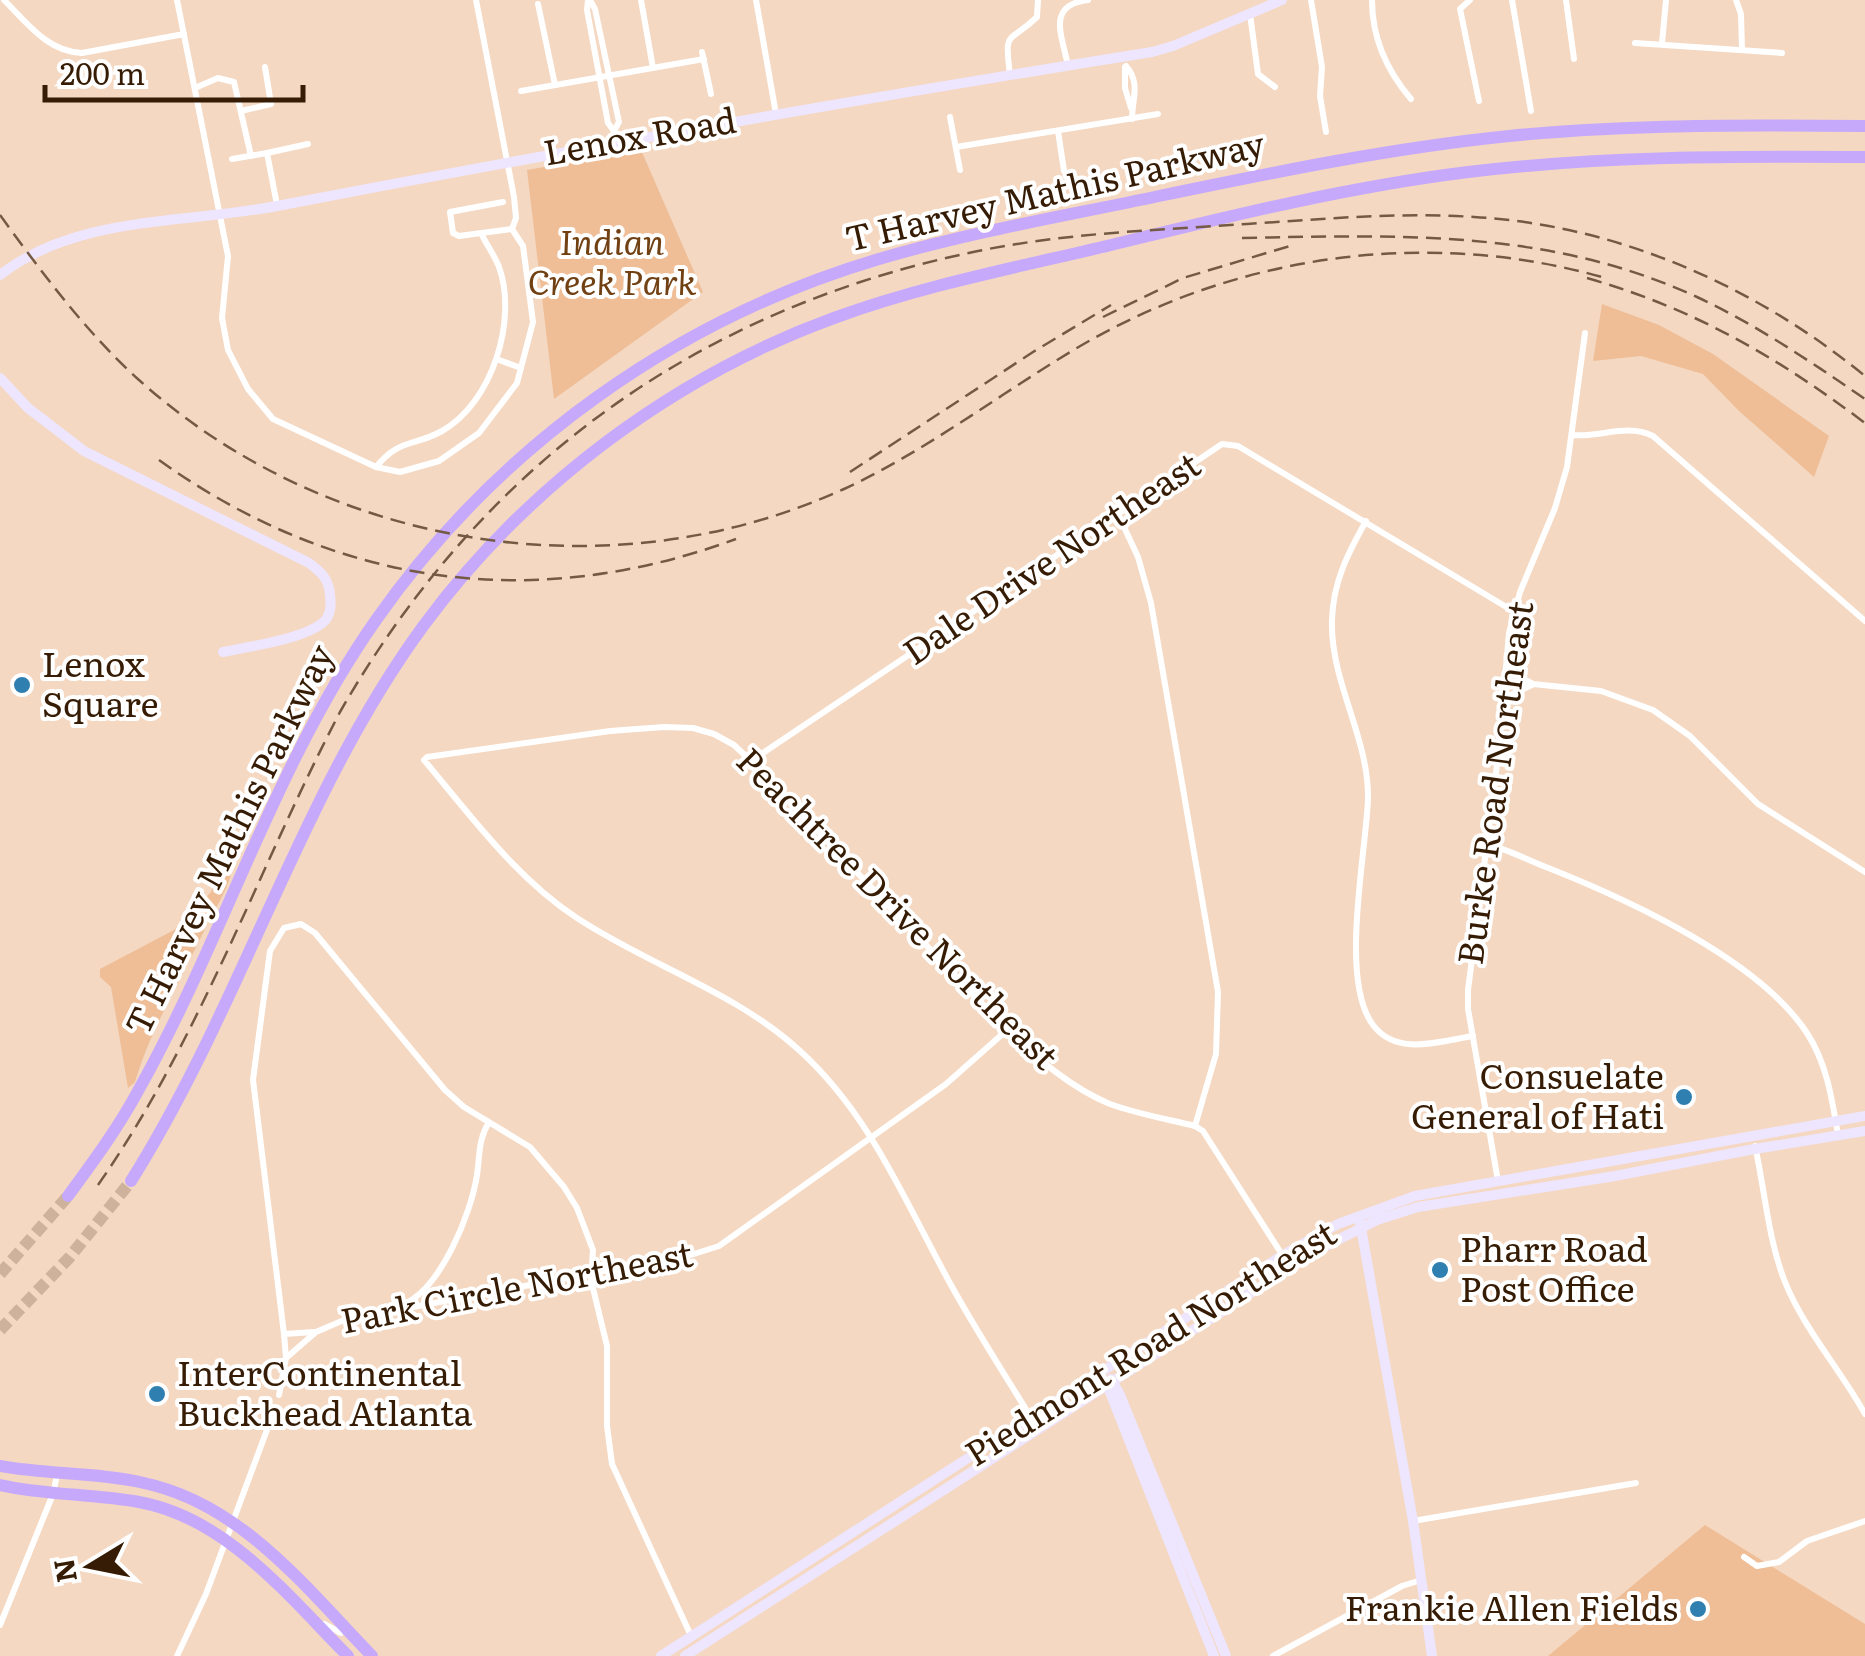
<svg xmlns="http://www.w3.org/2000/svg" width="1865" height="1656" font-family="Literata,serif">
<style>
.green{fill:#efbe97}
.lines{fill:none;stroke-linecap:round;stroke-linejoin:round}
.highway-tunnel{stroke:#ceb29c;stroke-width:12;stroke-dasharray:12 6;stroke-linecap:butt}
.street{stroke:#fff;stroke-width:6}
.secondary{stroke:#eee5fe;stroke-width:10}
.highway{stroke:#c6a9fb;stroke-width:12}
.rail{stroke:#755a43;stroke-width:2.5;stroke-dasharray:15 8;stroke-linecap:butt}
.poi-dot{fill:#2f7fb0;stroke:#fff;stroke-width:4}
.labels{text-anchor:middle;stroke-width:8;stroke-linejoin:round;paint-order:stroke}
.street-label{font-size:35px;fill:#361c04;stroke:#fff}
.park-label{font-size:35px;font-style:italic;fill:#714113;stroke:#fff}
.poi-label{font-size:35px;fill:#361c04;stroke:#fff;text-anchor:start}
</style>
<rect width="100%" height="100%" fill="#f4d8c2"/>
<g class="green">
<polygon points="641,150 703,292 554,399 527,170"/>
<polygon points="1602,304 1659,325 1713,354 1829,436 1814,477 1739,411 1703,374 1641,356 1593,361"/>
<path d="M230,854L234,858C232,886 215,907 204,931C180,982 151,1028 135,1082L128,1088L111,987L100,977V969L174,930L211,892Z"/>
<polygon points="1705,1525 1865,1624 1865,1656 1548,1656"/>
</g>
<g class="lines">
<g class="highway-tunnel">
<polyline points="0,1274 68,1196"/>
<polyline points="0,1330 69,1258 131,1181"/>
</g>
<g class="street">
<path d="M4,0C27,23 48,52 82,53L184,34"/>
<polyline points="177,0 228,256 222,318 228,350 248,389 273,419 376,467 400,472 439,461 479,433 517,383 533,322 523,246 512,229 516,218 514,197 476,0"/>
<polyline points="588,0 587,10 608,123 614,131 616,141"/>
<polyline points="590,0 595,9 619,122 614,131"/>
<polyline points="641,0 653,68"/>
<polyline points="756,0 776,114"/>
<polyline points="1311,0 1322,67 1320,96 1326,132"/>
<path d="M1372,0C1372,37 1387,71 1411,99"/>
<polyline points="1470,0 1460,9 1479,101"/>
<polyline points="1512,0 1531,111"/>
<polyline points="1566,0 1574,59"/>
<polyline points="1736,0 1741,14 1742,50"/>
<polyline points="538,4 555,85"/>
<polyline points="1250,14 1258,74 1275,87"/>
<polyline points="1635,43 1782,53"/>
<polyline points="1662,43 1666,0"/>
<polyline points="702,52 711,94"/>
<path d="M1068,66C1062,35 1046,5 1088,0"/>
<path d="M1126,66C1141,83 1132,99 1132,119"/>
<polyline points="1125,67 1125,88 1131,108"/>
<path d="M1010,75C1004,28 1008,45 1037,17L1038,0"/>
<polyline points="195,88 218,78 234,82 251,156"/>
<polyline points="521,91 704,59"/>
<polyline points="241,111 271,104 265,67"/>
<polyline points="950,117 960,170"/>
<polyline points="1058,131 1064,171"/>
<polyline points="956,147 1158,114"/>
<polyline points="232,159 267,153"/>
<polyline points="503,202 450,212 453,233 459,236 512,229"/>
<polyline points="277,205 267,153 308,144"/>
<polyline points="499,360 521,368"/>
<path d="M1572,435C1600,438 1626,423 1653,436L1865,621"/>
<path d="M376,467C400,438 413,447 442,431C492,403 518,320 499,267C495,256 486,244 481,233"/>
<polyline points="1118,514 1138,557 1151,603 1218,992 1216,1054 1195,1126"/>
<path d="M1366,521C1348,553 1333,582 1332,620C1330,682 1369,737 1368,799C1366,854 1339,980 1373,1025C1397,1057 1440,1041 1473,1036"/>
<polyline points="1507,660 1520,677 1533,684 1601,691 1653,710 1690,736 1758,804 1865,872"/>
<polyline points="1504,698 1532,685"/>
<polyline points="751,761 1222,444 1238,446 1513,611"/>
<path d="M1487,844C1509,850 1530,861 1551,869C1631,901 1759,960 1807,1033C1827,1064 1832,1099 1838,1135"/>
<path d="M1755,1146C1765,1191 1768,1239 1785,1282C1804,1329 1840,1369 1865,1414"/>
<polyline points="1498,1181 1468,1009 1468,990 1498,757 1509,633 1520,592 1555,508 1567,467 1585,333"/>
<path d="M404,1304C441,1288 471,1214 477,1175C480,1155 478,1140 489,1122"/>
<polyline points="284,1334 314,1332"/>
<polyline points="286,1358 316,1332 344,1320 694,1254 719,1246 946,1084 1007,1030"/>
<polyline points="279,1395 286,1358 284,1334 253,1080 270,951 284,928 301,924 315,933 445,1090 464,1107 530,1147 564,1187 577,1208 593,1250 591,1280 607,1346 607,1426 612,1464 692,1638"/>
<path d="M1038,1429C1009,1381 978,1334 951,1285C905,1202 871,1115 799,1050C734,991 650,966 577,918C516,878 471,816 424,760L427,757L610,731L664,727L693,728L714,734L734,745L751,761L1007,1030C1037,1058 1071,1088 1110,1104C1137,1114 1167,1119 1195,1126L1203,1131L1290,1267"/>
<polyline points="1413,1521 1636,1483"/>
<polyline points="1744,1557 1757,1566 1779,1562 1807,1541 1865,1521"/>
<polyline points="324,1624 341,1633 345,1628"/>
<polyline points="0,1625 53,1494 57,1475"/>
<polyline points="177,1656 206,1594 271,1419"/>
<polyline points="1273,1656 1402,1586 1421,1580"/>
</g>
<g class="secondary">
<path d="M0,275C77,215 185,224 277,206C568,150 859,99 1152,52L1173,46L1282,0"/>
<path d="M0,378L28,408L84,451L309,563C321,572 329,579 330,595C331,602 331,611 327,618C314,638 246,647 223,652"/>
<polyline points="1360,1222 1413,1521 1432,1656"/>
<polyline points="1111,1379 1120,1395 1226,1656"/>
<polyline points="1106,1382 1214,1656"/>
<polyline points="661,1656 1283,1255 1338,1224 1415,1196 1865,1116"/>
<polyline points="685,1656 1316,1251 1377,1220 1418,1207 1615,1176 1749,1150 1865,1131"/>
</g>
<g class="highway">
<path d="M131,1181C243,1003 301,792 424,625C527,486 672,377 834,318C924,285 1019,267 1111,245C1230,216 1347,187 1468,172C1600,156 1732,156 1865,157"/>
<path d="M68,1196C93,1162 118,1128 138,1091C224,938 274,765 376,620C497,447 676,319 879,259C970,232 1065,216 1159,196C1275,172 1391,148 1509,136C1628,124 1746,125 1865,126"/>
<path d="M0,1466C48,1475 97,1472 144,1483C242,1504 306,1588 372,1656"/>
<path d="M0,1485C46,1495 93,1494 139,1502C227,1518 288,1596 348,1656"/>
</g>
<g class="rail">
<path d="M0,215C43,274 85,331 139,380C328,550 612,595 844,489C928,450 1002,392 1082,345C1239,254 1427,228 1602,277"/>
<path d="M1242,238C1401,235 1549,229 1697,297C1757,325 1811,362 1865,399"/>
<path d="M1587,278C1695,309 1777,357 1865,423"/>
<polyline points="1103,317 1183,278 1290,246"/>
<path d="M159,460C335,586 532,614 736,539"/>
<polyline points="850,472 1033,352 1111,305"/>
<path d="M98,1185C200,1039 258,869 340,712C481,465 698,308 978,251C1066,233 1157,230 1247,224C1323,219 1399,212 1474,217C1617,225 1755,286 1865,376"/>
</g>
</g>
<g class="poi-dot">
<circle cx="22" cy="685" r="10"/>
<circle cx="1684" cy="1097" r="10"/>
<circle cx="1440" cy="1270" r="10"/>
<circle cx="157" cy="1394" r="10"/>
<circle cx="1698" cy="1609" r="10"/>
</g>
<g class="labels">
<g class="street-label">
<text transform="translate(640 137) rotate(-10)" y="12">Lenox Road</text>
<text transform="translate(1055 192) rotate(-13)" y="12">T Harvey Mathis Parkway</text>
<text transform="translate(1052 559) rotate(-34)" y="12">Dale Drive Northeast</text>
<text transform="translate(1496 783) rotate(-82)" y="12">Burke Road Northeast</text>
<text transform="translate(230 840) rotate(-64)" y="12">T Harvey Mathis Parkway</text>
<text transform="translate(897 909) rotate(45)" y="12">Peachtree Drive Northeast</text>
<text transform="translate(517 1288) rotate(-11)" y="12">Park Circle Northeast</text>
<text transform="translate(1151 1344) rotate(-32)" y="12">Piedmont Road Northeast</text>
</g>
<g class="park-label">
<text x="612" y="255">Indian<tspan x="612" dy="40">Creek Park</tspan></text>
</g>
<g class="poi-label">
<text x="42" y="677">Lenox<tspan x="42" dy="40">Square</tspan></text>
<text x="1664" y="1089" text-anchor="end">Consuelate<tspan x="1664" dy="40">General of Hati</tspan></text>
<text x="1460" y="1262">Pharr Road<tspan x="1460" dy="40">Post Office</tspan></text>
<text x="177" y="1386">InterContinental<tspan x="177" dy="40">Buckhead Atlanta</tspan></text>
<text x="1678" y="1621" text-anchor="end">Frankie Allen Fields</text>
</g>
</g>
<g transform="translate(90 1566) rotate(260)" stroke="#ffffff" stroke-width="8" paint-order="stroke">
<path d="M0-8L18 38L0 25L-18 38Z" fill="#361c04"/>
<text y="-15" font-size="28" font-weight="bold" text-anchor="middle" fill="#361c04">N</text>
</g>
<path d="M45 85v15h258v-15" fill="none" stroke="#361c04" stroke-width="5"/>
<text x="60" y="85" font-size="30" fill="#361c04" stroke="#ffffff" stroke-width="8" paint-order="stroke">200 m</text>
</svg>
